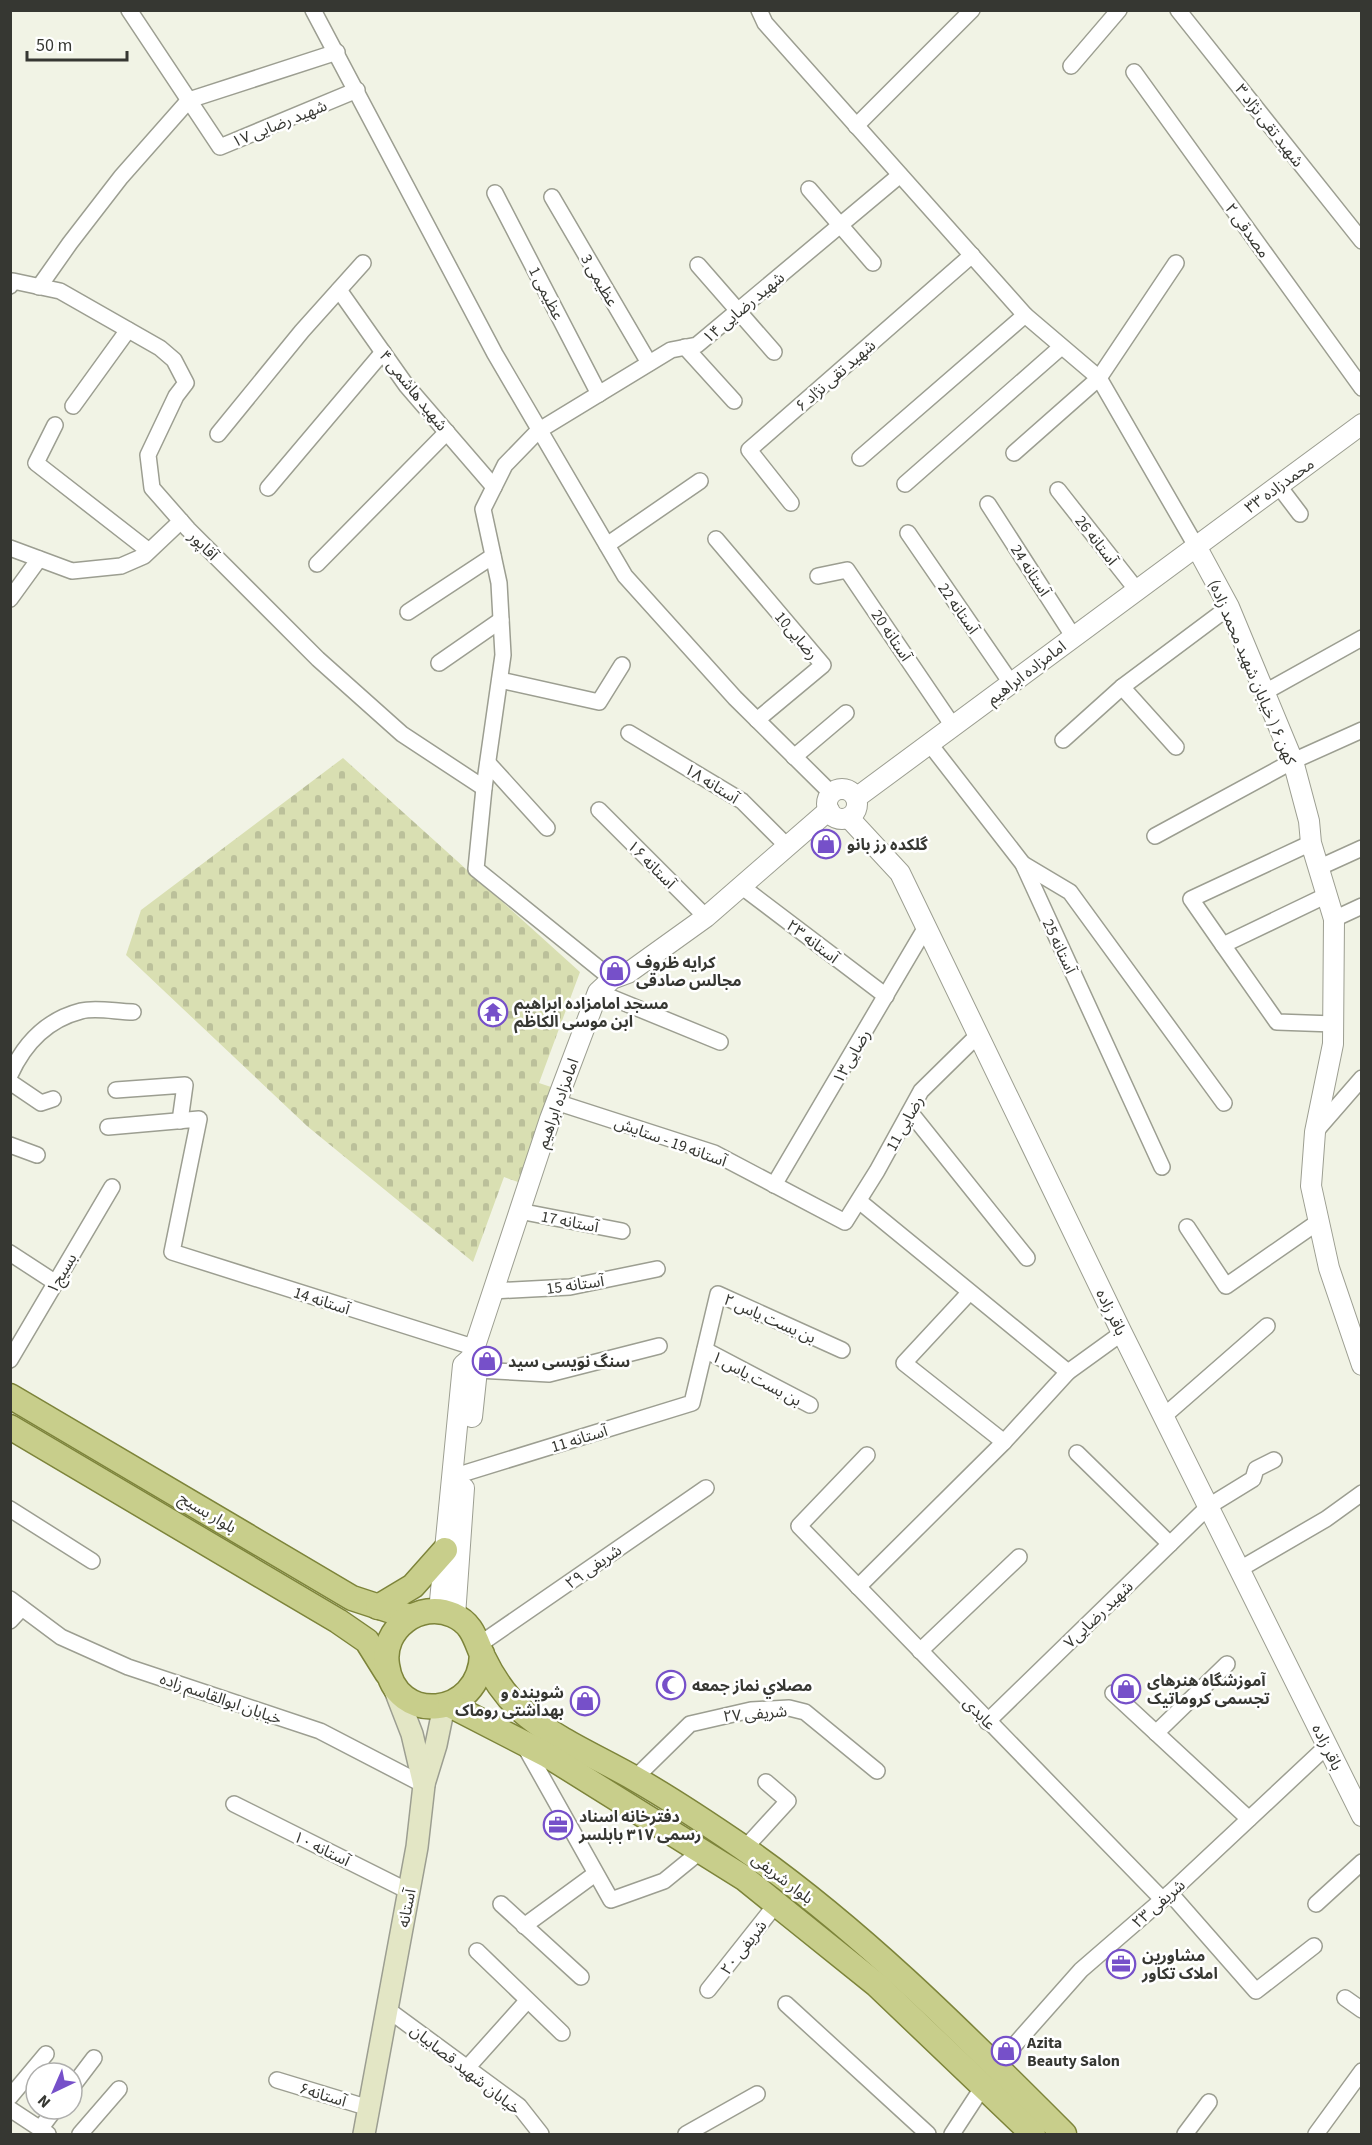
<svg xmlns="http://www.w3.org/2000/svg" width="1372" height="2145" font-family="'Source Sans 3','Noto Sans Arabic',sans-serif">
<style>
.cemetery{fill:url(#cemetery-stones)}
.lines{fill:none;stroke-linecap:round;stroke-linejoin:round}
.minor-casing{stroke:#9c9e91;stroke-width:18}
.tertiary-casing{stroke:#9c9e91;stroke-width:22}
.secondary-casing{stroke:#9c9e91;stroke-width:24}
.primary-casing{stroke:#7d843a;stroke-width:27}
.minor{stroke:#fff;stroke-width:15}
.tertiary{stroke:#fff;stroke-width:20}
.secondary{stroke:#e3e6c5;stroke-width:21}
.primary{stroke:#c8ce8b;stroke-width:24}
.labels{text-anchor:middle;stroke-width:5;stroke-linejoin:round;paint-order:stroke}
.street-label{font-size:16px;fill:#363732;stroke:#fff}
.poi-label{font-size:16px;font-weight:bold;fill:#363732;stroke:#fff;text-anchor:start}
</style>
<defs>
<pattern id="cemetery-stones" width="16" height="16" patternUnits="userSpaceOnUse" patternTransform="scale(1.5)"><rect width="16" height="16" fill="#d9dfb2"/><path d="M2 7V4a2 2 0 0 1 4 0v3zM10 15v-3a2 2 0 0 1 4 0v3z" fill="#bbc09a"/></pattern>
</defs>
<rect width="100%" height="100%" fill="#f1f3e5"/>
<polygon class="cemetery" points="343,758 580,972 539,1083 551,1087 518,1182 504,1177 473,1262 307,1126 126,955 141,910"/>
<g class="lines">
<g class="minor-casing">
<g id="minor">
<polyline points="129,10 220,147 357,90"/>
<polyline points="313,10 495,354 625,576 735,698 832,794"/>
<polyline points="759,10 765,23 1025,315 1099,378 1196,546"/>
<polyline points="1178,10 1362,241"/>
<polyline points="1071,66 1119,10"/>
<polyline points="1134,72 1362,388"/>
<polyline points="856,126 972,10"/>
<polyline points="809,189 873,263"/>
<polyline points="495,193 599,394"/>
<polyline points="552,197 649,363"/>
<polyline points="698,265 774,352"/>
<polyline points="10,286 13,281 60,291 160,348 174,360 186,383 176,396 148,455 152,488 188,529 318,659 402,734 484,788"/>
<polyline points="39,287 70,243 121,177 189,100 337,52"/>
<polyline points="339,290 406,385 494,487"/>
<polyline points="685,347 734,401"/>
<polyline points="73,406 128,330"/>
<polyline points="55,425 36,463 149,551"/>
<polyline points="218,434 302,331 363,263"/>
<polyline points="1014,453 1099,378 1176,263"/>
<polyline points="860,458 1025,315"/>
<polyline points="905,484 1060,348"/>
<polyline points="1278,485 1300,514"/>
<polyline points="268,488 383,352"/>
<polyline points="1058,490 1136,589"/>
<polyline points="791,503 749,450 972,255"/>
<polyline points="988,504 1073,636"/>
<polyline points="908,533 1011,683"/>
<polyline points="716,539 823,665 757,720"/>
<polyline points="607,545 700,481"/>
<polyline points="10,548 72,571 121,566 144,556 181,521"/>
<polyline points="317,564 447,432"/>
<polyline points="818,576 847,570 953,726"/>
<polyline points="10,599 39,559"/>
<polyline points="408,612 493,556"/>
<polyline points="439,663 501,620"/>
<polyline points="500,680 599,702 622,665"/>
<polyline points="1122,687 1176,747"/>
<polyline points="1265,692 1362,638"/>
<polyline points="629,733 742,801 786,845"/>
<polyline points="1063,740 1122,687 1229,607"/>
<polyline points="929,743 1023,864 1162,1167"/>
<polyline points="794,757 846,713"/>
<polyline points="488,763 547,828"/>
<polyline points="599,810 706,917"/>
<polyline points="1155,836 1293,761 1362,730"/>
<polyline points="1311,843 1191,899 1223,945 1325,896"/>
<polyline points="1023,864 1070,892 1224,1103"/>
<polyline points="1318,868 1362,848"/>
<polyline points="741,886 886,996"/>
<polyline points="1334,919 1362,906"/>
<polyline points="1223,945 1277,1022 1334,1024"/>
<polyline points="612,979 476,869 484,788 503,655 499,583 483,509 505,465 538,431 671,350 697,345 900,175"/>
<polyline points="598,992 720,1042"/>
<path d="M10,1075C24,1044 46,1020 81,1011C96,1007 117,1012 133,1012"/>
<polyline points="10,1082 41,1103 53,1099"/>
<polyline points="116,1090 185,1085 180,1121"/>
<polyline points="556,1102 714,1153 845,1222 877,1171 921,1091 978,1035"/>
<polyline points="910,1112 1027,1258"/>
<polyline points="108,1127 199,1119 172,1252 473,1347"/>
<polyline points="1315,1132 1362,1078"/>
<polyline points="10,1145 37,1155"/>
<polyline points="774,1185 926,927"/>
<polyline points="859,1201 1068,1372"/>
<polyline points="519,1211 622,1231"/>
<polyline points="1187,1227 1226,1286 1318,1222"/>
<polyline points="10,1253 56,1283"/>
<polyline points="492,1291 570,1287 657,1269"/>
<polyline points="969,1293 904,1363 1004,1442"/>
<polyline points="705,1350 810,1405"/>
<polyline points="10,1360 112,1187"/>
<polyline points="477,1370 549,1374 659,1346"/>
<polyline points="1164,1416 1267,1326"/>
<polyline points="1077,1453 1170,1544"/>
<polyline points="867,1455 799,1526 1162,1899"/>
<polyline points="465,1473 692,1403 718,1294 842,1350"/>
<polyline points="10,1509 92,1561"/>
<polyline points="1240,1569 1326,1519 1362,1493"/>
<polyline points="858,1587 1004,1442 1068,1372 1122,1333"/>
<polyline points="10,1599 61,1637 128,1667 320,1731 424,1785"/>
<polyline points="10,1621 22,1608"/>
<polyline points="480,1644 706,1488"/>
<polyline points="920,1651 1019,1557"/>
<polyline points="1113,1693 1249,1819"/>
<polyline points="987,1722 1209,1506 1253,1479 1256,1469 1274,1460"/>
<polyline points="1156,1733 1227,1664"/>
<polyline points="524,1745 611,1900 664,1881 702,1850"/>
<polyline points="635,1778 690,1724 751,1710 789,1708 805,1712 877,1771"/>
<polyline points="234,1804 410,1892"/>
<polyline points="744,1849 788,1801 766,1782"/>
<polyline points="1170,1893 1256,1991 1314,1946"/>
<polyline points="501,1904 581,1977"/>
<polyline points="1316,1904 1362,1862"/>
<polyline points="524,1926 595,1874"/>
<polyline points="477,1951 562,2033"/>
<polyline points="708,1990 777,1903"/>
<polyline points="1345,1998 1362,2010"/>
<polyline points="786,2004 928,2134"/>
<polyline points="387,2009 519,2106 541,2134"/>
<polyline points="996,2066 1081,1970 1170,1893 1327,1746"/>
<polyline points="467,2068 527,2001"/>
<polyline points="277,2080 369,2108"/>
<polyline points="72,2087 94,2058"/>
<polyline points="10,2097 46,2054"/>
<polyline points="10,2109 48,2134"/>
<polyline points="40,2129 55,2109"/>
<polyline points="80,2134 119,2089"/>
<polyline points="686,2134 757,2094"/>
<polyline points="952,2134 984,2085"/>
<polyline points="1185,2134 1209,2102"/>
<polyline points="1316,2134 1362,2071"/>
</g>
</g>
<g class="tertiary-casing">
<g id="tertiary">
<polyline points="1196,546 1229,607 1293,761 1309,821 1311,843 1334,919 1333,1044 1315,1132 1311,1186 1329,1268 1362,1365"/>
<circle cx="842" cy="804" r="15"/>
<polyline points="856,798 1362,424"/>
<polyline points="849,818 900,873 1122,1333 1362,1816"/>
<polyline points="471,1358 477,1370 472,1417"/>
<polyline points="439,1611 463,1365 471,1358 550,1119 598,992 612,979 628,973 706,917 829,810"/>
<polyline points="455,1616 464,1488"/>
</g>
</g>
<g class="secondary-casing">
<g id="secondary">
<polyline points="424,1784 436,1745 444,1706"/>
<polyline points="364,2134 417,1847 424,1785 412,1734 393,1685"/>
</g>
</g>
<g class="primary-casing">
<g id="primary">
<polyline points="10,1396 352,1598 410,1617"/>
<polyline points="10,1427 338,1621 367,1641 387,1673"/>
<polyline points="378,1607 413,1586 445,1550"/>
<path d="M482,1654C480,1719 395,1725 387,1665C381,1629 420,1600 453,1615C473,1624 475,1639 483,1657C493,1678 509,1701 528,1716C559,1741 599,1758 634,1778C671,1799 707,1823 742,1847C860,1929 963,2033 1064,2134"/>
<polyline points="450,1705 547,1755 744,1878 877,1985 1033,2134"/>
</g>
</g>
<use href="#minor" class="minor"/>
<use href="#tertiary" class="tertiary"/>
<use href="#secondary" class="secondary"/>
<use href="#primary" class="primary"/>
</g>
<defs>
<g id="shop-ring" transform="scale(1.5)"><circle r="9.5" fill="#fff" stroke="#7650c9" stroke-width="1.5"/><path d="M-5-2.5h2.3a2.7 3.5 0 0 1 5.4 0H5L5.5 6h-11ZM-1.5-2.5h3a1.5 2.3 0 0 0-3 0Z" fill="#7650c9"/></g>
<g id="temple-ring" transform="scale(1.5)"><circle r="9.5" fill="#fff" stroke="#7650c9" stroke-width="1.5"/><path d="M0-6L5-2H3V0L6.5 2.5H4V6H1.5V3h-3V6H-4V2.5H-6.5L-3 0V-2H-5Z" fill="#7650c9"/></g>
<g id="mosque-ring" transform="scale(1.5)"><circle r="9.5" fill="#fff" stroke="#7650c9" stroke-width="1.5"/><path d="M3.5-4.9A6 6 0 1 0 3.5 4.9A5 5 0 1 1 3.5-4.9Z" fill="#7650c9"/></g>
<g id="office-ring" transform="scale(1.5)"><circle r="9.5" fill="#fff" stroke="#7650c9" stroke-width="1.5"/><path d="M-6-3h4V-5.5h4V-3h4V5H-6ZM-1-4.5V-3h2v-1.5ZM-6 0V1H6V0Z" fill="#7650c9"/></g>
</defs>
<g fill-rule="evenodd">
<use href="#shop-ring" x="826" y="844"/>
<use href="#shop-ring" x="615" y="971"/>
<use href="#temple-ring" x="493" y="1012"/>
<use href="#shop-ring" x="487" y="1361"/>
<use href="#mosque-ring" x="671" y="1685"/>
<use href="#shop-ring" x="1126" y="1689"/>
<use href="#shop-ring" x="585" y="1701"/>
<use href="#office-ring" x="558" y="1825"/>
<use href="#office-ring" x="1121" y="1964"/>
<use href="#shop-ring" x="1006" y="2051"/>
</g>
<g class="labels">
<g class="street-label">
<text transform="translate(279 123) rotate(-22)" y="6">شهید رضایی ۱۷</text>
<text transform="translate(1270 125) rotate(52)" y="6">شهید تقی نژاد ۳</text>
<text transform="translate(1248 230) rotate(54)" y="6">مصدقی ۲</text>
<text transform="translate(600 280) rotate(60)" y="6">عظیمی 3</text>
<text transform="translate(547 293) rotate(63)" y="6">عظیمی 1</text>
<text transform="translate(743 307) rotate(-40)" y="6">شهید رضایی ۱۴</text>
<text transform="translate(835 375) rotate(-41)" y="6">شهید تقی نژاد ۶</text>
<text transform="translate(414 390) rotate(51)" y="6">شهید هاشمی ۴</text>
<text transform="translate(1279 485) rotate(-36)" y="6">محمدزاده ۳۳</text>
<text transform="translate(1097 540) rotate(52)" y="6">آستانه 26</text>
<text transform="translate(204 545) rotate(45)" y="6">آقاپور</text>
<text transform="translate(1031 570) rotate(57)" y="6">آستانه 24</text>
<text transform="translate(959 608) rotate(55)" y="6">آستانه 22</text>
<text transform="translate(797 635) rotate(50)" y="6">رضایی10</text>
<text transform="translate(892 635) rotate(56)" y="6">آستانه 20</text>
<text transform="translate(1026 672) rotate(-37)" y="6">امامزاده ابراهیم</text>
<text transform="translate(1253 672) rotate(67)" y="6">کهن ۶ ( خیابان شهید محمد زاده)</text>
<text transform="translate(712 783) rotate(32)" y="6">آستانه ۱۸</text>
<text transform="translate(652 864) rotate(45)" y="6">آستانه ۱۶</text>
<text transform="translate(813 941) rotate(37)" y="6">آستانه ۲۳</text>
<text transform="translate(1060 946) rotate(65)" y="6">آستانه 25</text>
<text transform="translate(851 1056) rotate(-60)" y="6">رضایی۱۳</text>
<text transform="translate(557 1103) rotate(-70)" y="6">امامزاده ابراهیم</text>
<text transform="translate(904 1123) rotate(-61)" y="6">رضایی 11</text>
<text transform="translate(671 1141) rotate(20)" y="6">آستانه 19 - ستایش</text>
<text transform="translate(570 1221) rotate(11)" y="6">آستانه 17</text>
<text transform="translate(61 1273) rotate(-60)" y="6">بسیج۱</text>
<text transform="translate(575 1284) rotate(-8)" y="6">آستانه 15</text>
<text transform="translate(322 1300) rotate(18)" y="6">آستانه 14</text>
<text transform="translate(1112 1312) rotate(64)" y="6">باقر زاده</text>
<text transform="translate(770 1318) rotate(24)" y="6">بن بست یاس ۲</text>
<text transform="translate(757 1378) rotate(28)" y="6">بن بست یاس ۱</text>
<text transform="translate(579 1438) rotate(-17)" y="6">آستانه 11</text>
<text transform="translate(208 1512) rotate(31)" y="6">بلوار بسیج</text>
<text transform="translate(593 1566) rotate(-35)" y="6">شریفی ۲۹</text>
<text transform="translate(1098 1614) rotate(-44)" y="6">شهید رضایی۷</text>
<text transform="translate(221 1698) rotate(19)" y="6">خیابان ابوالقاسم زاده</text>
<text transform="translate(755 1713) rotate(-5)" y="6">شریفی ۲۷</text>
<text transform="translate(980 1713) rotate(46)" y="6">عابدی</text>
<text transform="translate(1328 1747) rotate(64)" y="6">باقر زاده</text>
<text transform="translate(322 1848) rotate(26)" y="6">آستانه ۱۰</text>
<text transform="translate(783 1878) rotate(37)" y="6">بلوار شریفی</text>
<text transform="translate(1158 1903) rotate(-41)" y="6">شریفی ۲۳</text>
<text transform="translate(406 1908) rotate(-79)" y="6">آستانه</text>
<text transform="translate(743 1947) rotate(-52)" y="6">شریفی ۲۰</text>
<text transform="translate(466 2069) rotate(38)" y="6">خیابان شهید قصابیان</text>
<text transform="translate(323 2094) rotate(17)" y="6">آستانه۶</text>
</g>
<g class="poi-label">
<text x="847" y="850">گلکده رز بانو</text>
<text x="636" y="968">کرایه ظروف<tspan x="636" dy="18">مجالس صادقی</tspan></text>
<text x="514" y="1009">مسجد امامزاده ابراهیم<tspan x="514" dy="18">ابن موسی الکاظم</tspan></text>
<text x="508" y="1367">سنگ نویسی سید</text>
<text x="1147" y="1686">آموزشگاه هنرهای<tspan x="1147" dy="18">تجسمی کروماتیک</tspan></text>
<text x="692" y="1691">مصلاي نماز جمعه</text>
<text x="564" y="1698" text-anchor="end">شوینده و<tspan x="564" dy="18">بهداشتی روماک</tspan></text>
<text x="579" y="1822">دفترخانه اسناد<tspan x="579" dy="18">رسمی ۳۱۷ بابلسر</tspan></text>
<text x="1142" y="1961">مشاورین<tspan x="1142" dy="18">املاک تکاور</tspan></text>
<text x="1027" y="2048">Azita<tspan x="1027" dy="18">Beauty Salon</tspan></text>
</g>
</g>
<rect width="1372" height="2145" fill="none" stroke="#363732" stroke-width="24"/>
<g transform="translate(54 2091) rotate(224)"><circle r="28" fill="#ffffff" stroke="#afafad" stroke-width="1.5"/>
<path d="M0-4.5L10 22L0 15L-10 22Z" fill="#7650c9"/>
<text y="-9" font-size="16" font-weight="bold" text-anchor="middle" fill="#363732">N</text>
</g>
<path d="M27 51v9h100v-9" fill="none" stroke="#363732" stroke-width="3"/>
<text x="36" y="51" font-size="18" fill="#363732" stroke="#ffffff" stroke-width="4.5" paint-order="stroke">50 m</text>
</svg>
